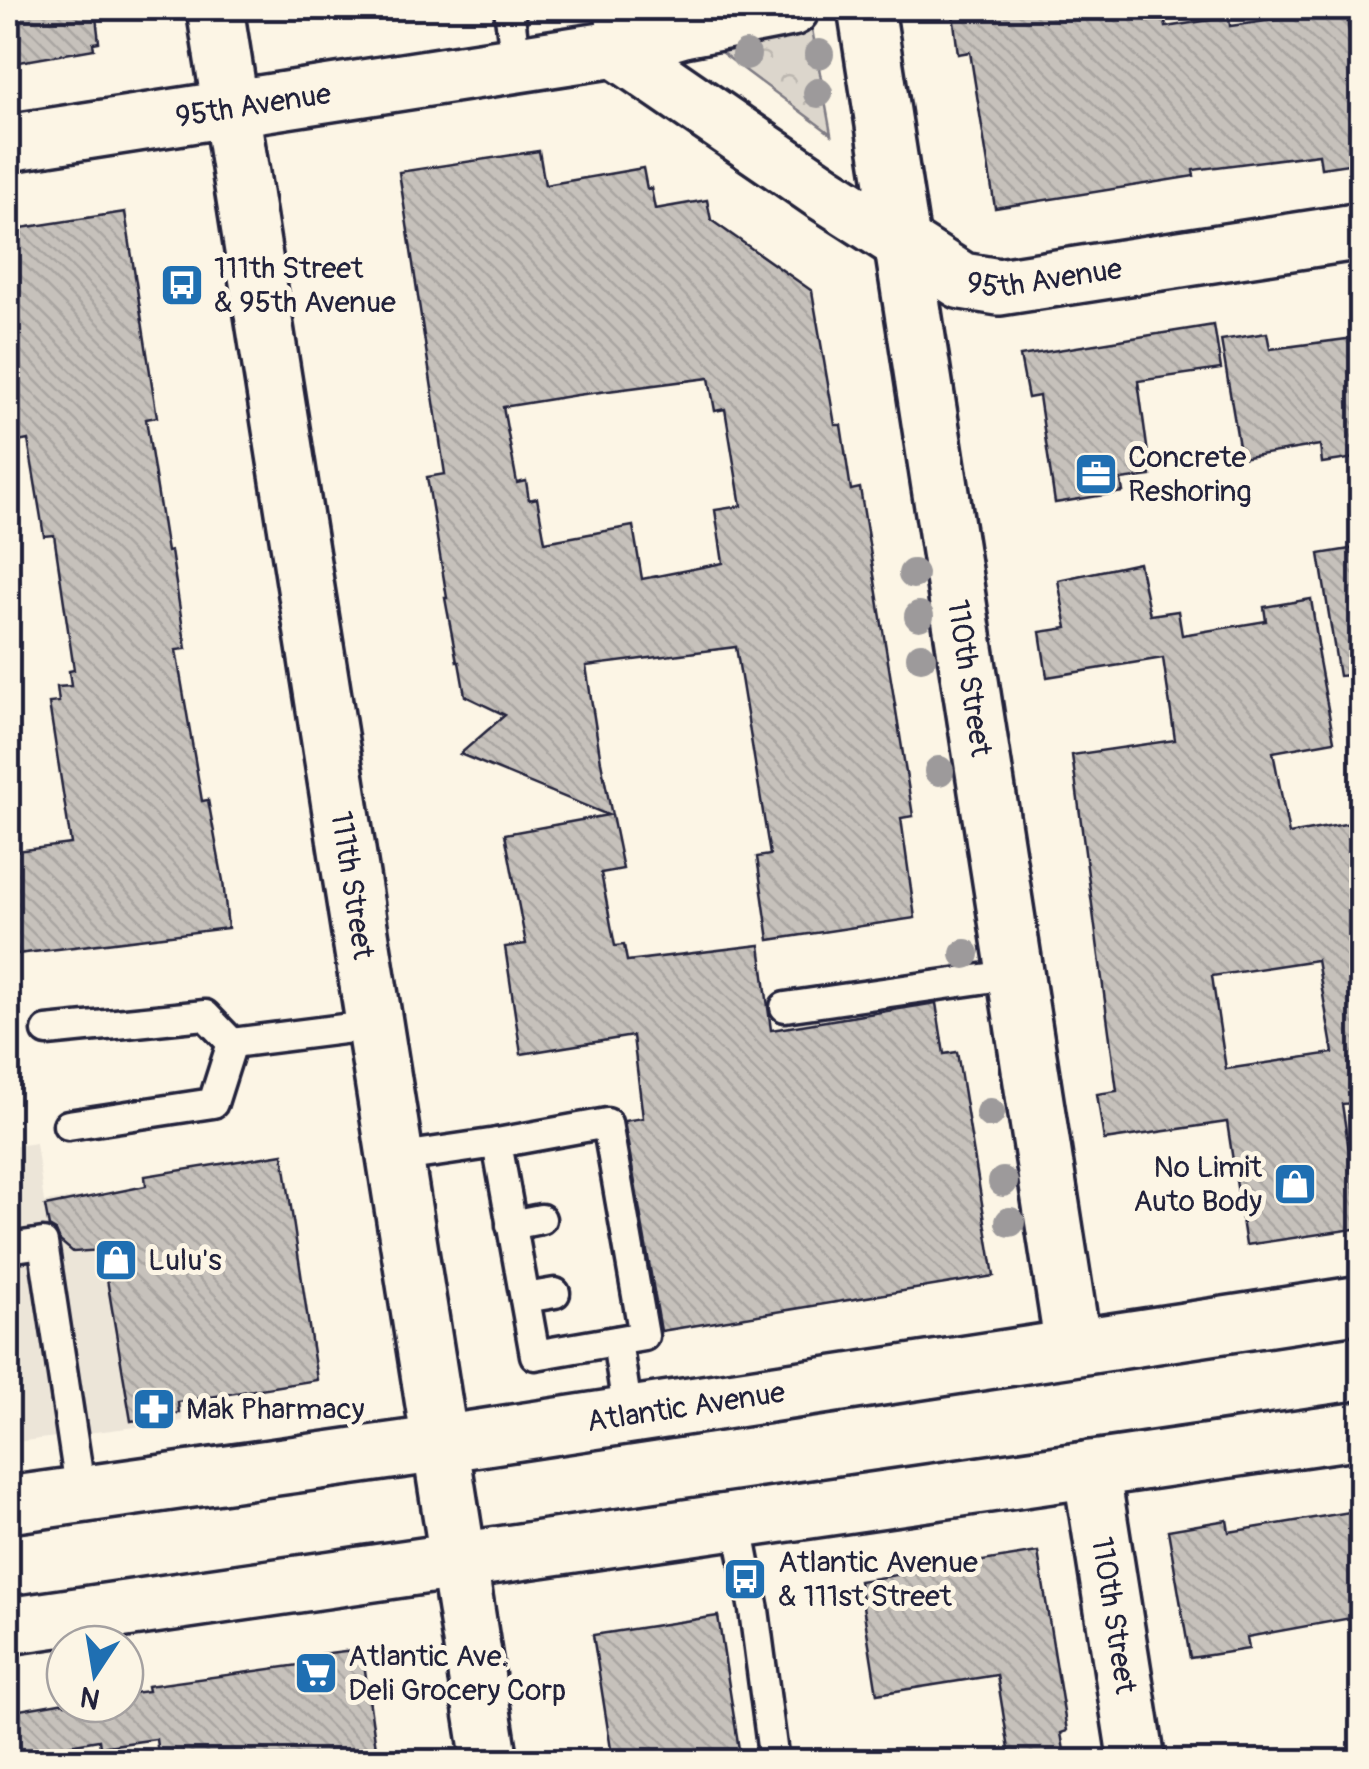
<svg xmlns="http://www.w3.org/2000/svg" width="1369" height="1769" font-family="Pangolin,sans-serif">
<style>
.built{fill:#ece5d8}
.forest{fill:url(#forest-crowns);stroke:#7f7c84;stroke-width:2.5}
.building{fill:url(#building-back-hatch);stroke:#22223b;stroke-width:2.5;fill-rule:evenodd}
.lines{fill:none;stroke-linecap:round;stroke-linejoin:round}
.lane-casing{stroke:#22223b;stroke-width:35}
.street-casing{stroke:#22223b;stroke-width:62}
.primary-casing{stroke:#22223b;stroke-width:62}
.lane{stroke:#fcf5e5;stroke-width:28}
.street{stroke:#fcf5e5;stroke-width:55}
.primary{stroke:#fcf5e5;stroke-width:55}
.tree{fill:#9d9a9b}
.labels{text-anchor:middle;stroke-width:10;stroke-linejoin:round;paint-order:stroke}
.street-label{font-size:30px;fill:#22223b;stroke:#fcf5e5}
.poi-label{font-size:30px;fill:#22223b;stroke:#fcf5e5;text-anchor:start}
</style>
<defs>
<pattern id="forest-crowns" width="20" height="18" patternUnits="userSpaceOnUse" patternTransform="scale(2.5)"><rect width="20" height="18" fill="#dcd6cc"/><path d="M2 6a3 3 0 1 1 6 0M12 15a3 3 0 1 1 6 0" fill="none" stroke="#bcb7b0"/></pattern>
<pattern id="building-back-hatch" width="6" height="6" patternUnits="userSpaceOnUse" patternTransform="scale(2.5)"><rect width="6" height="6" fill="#c6c1bb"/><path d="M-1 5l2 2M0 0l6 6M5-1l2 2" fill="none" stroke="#aaa6a2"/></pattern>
</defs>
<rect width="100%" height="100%" fill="#fcf5e5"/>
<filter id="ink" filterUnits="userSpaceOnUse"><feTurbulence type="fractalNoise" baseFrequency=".01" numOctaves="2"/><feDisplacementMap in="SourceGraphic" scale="20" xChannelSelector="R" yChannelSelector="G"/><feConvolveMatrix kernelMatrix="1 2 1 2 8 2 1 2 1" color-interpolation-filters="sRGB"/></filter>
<g filter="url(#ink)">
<polygon class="built" points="36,1143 44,1202 147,1188 183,1421 8,1443 8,1147"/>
<polygon class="forest" points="812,29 831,134 714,47"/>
<g class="building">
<polygon points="8,8 95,8 99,42 93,43 94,49 8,64"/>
<polygon points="968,8 1163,8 1166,27 1229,17 1230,26 1346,10 1362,118 1362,162 1321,168 1319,154 1193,170 1194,176 995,208 970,52 958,54 953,14 969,12"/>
<path d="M539,151L545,185L643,168L647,189L651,188L655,209L707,200L711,220L812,291L835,425H841L851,490L860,488L913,816L901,818L915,918L769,940L757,857L770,855L736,647L586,666L601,762L623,869L601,873L615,946L624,945L627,961L760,945L771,1030L936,1003L944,1054L957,1052L994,1276L661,1331L624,1121L643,1118L633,1036L521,1054L505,947L526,944L505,834L608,815L460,754L505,715L465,696L459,662H457L445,598H447L427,477L445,474L399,172ZM709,378L715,411L725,409L741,506L715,510L723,563L642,579L633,526L545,542L537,498L529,500L526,481L517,483L503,407L577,395Z"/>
<polygon points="125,212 157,417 146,419 167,552 171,551 186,649 176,650 202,801 208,800 223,881 228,928 17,954 8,878 8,852 71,844 49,703 59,702 57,687 71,686 69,671 74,670 54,535 44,536 28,440 8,444 8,230"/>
<polygon points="1214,325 1221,369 1138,381 1151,476 1121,480 1123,492 1055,503 1039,396 1028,398 1020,356"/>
<polygon points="1267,333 1270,349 1362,337 1362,457 1322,463 1320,445 1241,458 1221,340"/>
<polygon points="1362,547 1362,674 1339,676 1319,554"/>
<path d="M1139,563L1150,615L1178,611L1182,635L1266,621L1264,607L1311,599L1319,650H1317L1334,741L1273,752L1289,834L1362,821V1102L1342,1104L1361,1228L1246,1245L1227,1122L1104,1140L1097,1094L1117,1091L1072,755L1175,740L1163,658L1047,677L1040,632L1067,628L1058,580ZM1317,960L1333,1053L1226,1069L1212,976Z"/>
<polygon points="283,1154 317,1380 178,1402 179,1413 131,1421 102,1250 73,1252 60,1241 56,1231 49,1227 45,1206 146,1186 145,1176"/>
<polygon points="1362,1510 1362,1616 1247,1637 1249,1649 1190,1658 1168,1530 1227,1520 1229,1532"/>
<polygon points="1038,1552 1067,1731 1061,1733 1066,1762 1011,1762 997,1675 877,1694 859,1581"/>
<polygon points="718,1616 741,1762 613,1762 593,1635"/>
<polygon points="362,1649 378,1762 159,1762 156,1739 100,1747 99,1740 8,1755 8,1712 65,1702 65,1704 125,1704 125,1694 148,1691 147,1686 321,1662 320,1654"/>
</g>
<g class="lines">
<g class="lane-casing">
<g id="lane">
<polyline points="509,8 516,64"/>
<polyline points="609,8 615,49"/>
<polyline points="785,1007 1016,974"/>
<polyline points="47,1031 205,1015 232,1043 375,1025"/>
<polygon points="607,1123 644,1336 535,1355 497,1143"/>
<polyline points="68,1125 213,1103 232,1043"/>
<polyline points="395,1158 497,1143"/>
<polyline points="511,1225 541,1219"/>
<polyline points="8,1248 43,1243 81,1494"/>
<polyline points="525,1298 555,1293"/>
<polyline points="617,1341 628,1414"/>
<polyline points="737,1521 754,1610 774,1762"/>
</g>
</g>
<g class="street-casing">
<g id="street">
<path id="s1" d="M215,8L490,1762"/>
<path id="s2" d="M866,8L1073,1347"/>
<polyline points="615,49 683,29 791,8"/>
<path id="s3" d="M8,143L615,49L823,192L962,281L999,287L1362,231"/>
<path id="s4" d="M1091,1469L1137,1762"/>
</g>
</g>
<g class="primary-casing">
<g id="primary">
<path id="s5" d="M8,1505L440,1444L1362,1304"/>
<polyline points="8,1626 1362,1430"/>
</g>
</g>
<use href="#lane" class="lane"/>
<use href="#street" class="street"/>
<use href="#primary" class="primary"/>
</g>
<g class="tree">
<circle cx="819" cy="54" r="15"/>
<circle cx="746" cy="55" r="15"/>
<circle cx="818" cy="93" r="15"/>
<circle cx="913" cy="574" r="15"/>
<circle cx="919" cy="616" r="15"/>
<circle cx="921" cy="657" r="15"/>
<circle cx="939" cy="771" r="15"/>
<circle cx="965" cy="954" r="15"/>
<circle cx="990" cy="1113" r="15"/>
<circle cx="1003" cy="1182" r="15"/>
<circle cx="1010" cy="1222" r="15"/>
</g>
</g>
<defs>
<g id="bus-square" transform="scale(2.25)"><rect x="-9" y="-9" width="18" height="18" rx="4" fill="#1f6fb2" stroke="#fcf5e5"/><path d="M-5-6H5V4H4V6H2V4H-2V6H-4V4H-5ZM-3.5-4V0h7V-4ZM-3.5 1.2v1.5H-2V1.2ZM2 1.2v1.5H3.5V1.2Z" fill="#fff"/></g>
<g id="office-square" transform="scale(2.25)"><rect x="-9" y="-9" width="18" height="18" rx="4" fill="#1f6fb2" stroke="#fcf5e5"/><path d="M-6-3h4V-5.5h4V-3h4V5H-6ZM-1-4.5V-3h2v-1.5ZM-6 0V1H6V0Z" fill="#fff"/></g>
<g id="shop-square" transform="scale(2.25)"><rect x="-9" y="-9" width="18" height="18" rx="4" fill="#1f6fb2" stroke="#fcf5e5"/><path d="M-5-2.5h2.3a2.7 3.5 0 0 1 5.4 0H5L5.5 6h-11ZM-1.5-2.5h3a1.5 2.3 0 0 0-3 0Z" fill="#fff"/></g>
<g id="pharmacy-square" transform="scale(2.25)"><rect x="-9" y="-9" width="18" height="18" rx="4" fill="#1f6fb2" stroke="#fcf5e5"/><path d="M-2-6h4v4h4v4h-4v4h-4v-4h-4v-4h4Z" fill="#fff"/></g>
<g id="supermarket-square" transform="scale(2.25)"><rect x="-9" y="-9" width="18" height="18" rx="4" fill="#1f6fb2" stroke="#fcf5e5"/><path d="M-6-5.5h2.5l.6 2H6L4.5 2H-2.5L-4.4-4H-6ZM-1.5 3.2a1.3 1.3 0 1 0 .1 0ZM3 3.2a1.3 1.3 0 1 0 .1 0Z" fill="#fff"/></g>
</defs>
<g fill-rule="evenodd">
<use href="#bus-square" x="182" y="285"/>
<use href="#office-square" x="1096" y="474"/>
<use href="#shop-square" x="1295" y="1184"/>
<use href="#shop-square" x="116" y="1260"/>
<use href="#pharmacy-square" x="154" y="1409"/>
<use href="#bus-square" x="745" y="1579"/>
<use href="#supermarket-square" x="316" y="1673"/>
</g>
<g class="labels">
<g class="street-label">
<text dy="10" stroke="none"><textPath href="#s3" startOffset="248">95th Avenue</textPath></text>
<text dy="10" stroke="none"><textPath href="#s3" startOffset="1115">95th Avenue</textPath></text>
<text dy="10" stroke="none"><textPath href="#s2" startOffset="678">110th Street</textPath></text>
<text dy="10" stroke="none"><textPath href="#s1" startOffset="888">111th Street</textPath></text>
<text dy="10" stroke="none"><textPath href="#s5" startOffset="685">Atlantic Avenue</textPath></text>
<text dy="10" stroke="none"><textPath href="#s4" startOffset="148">110th Street</textPath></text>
</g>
<g class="poi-label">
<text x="214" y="278">111th Street<tspan x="214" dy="34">&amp; 95th Avenue</tspan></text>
<text x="1128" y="467">Concrete<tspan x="1128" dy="34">Reshoring</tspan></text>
<text x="1262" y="1177" text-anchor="end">No Limit<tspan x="1262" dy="34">Auto Body</tspan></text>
<text x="148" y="1270">Lulu's</text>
<text x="186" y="1419">Mak Pharmacy</text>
<text x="778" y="1572">Atlantic Avenue<tspan x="778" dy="34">&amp; 111st Street</tspan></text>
<text x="348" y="1666">Atlantic Ave.<tspan x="348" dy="34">Deli Grocery Corp</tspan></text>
</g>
</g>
<rect width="1369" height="1769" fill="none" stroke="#fcf5e5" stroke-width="40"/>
<rect x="20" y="20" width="1329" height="1729" fill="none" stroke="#22223b" stroke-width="4" filter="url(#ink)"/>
<g transform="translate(95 1674) rotate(192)"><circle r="48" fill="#fcf5e5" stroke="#a5a1a1" stroke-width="2.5"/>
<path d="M0-8L18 38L0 25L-18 38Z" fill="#1f6fb2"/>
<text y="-15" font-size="28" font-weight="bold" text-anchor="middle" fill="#22223b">N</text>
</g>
</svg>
